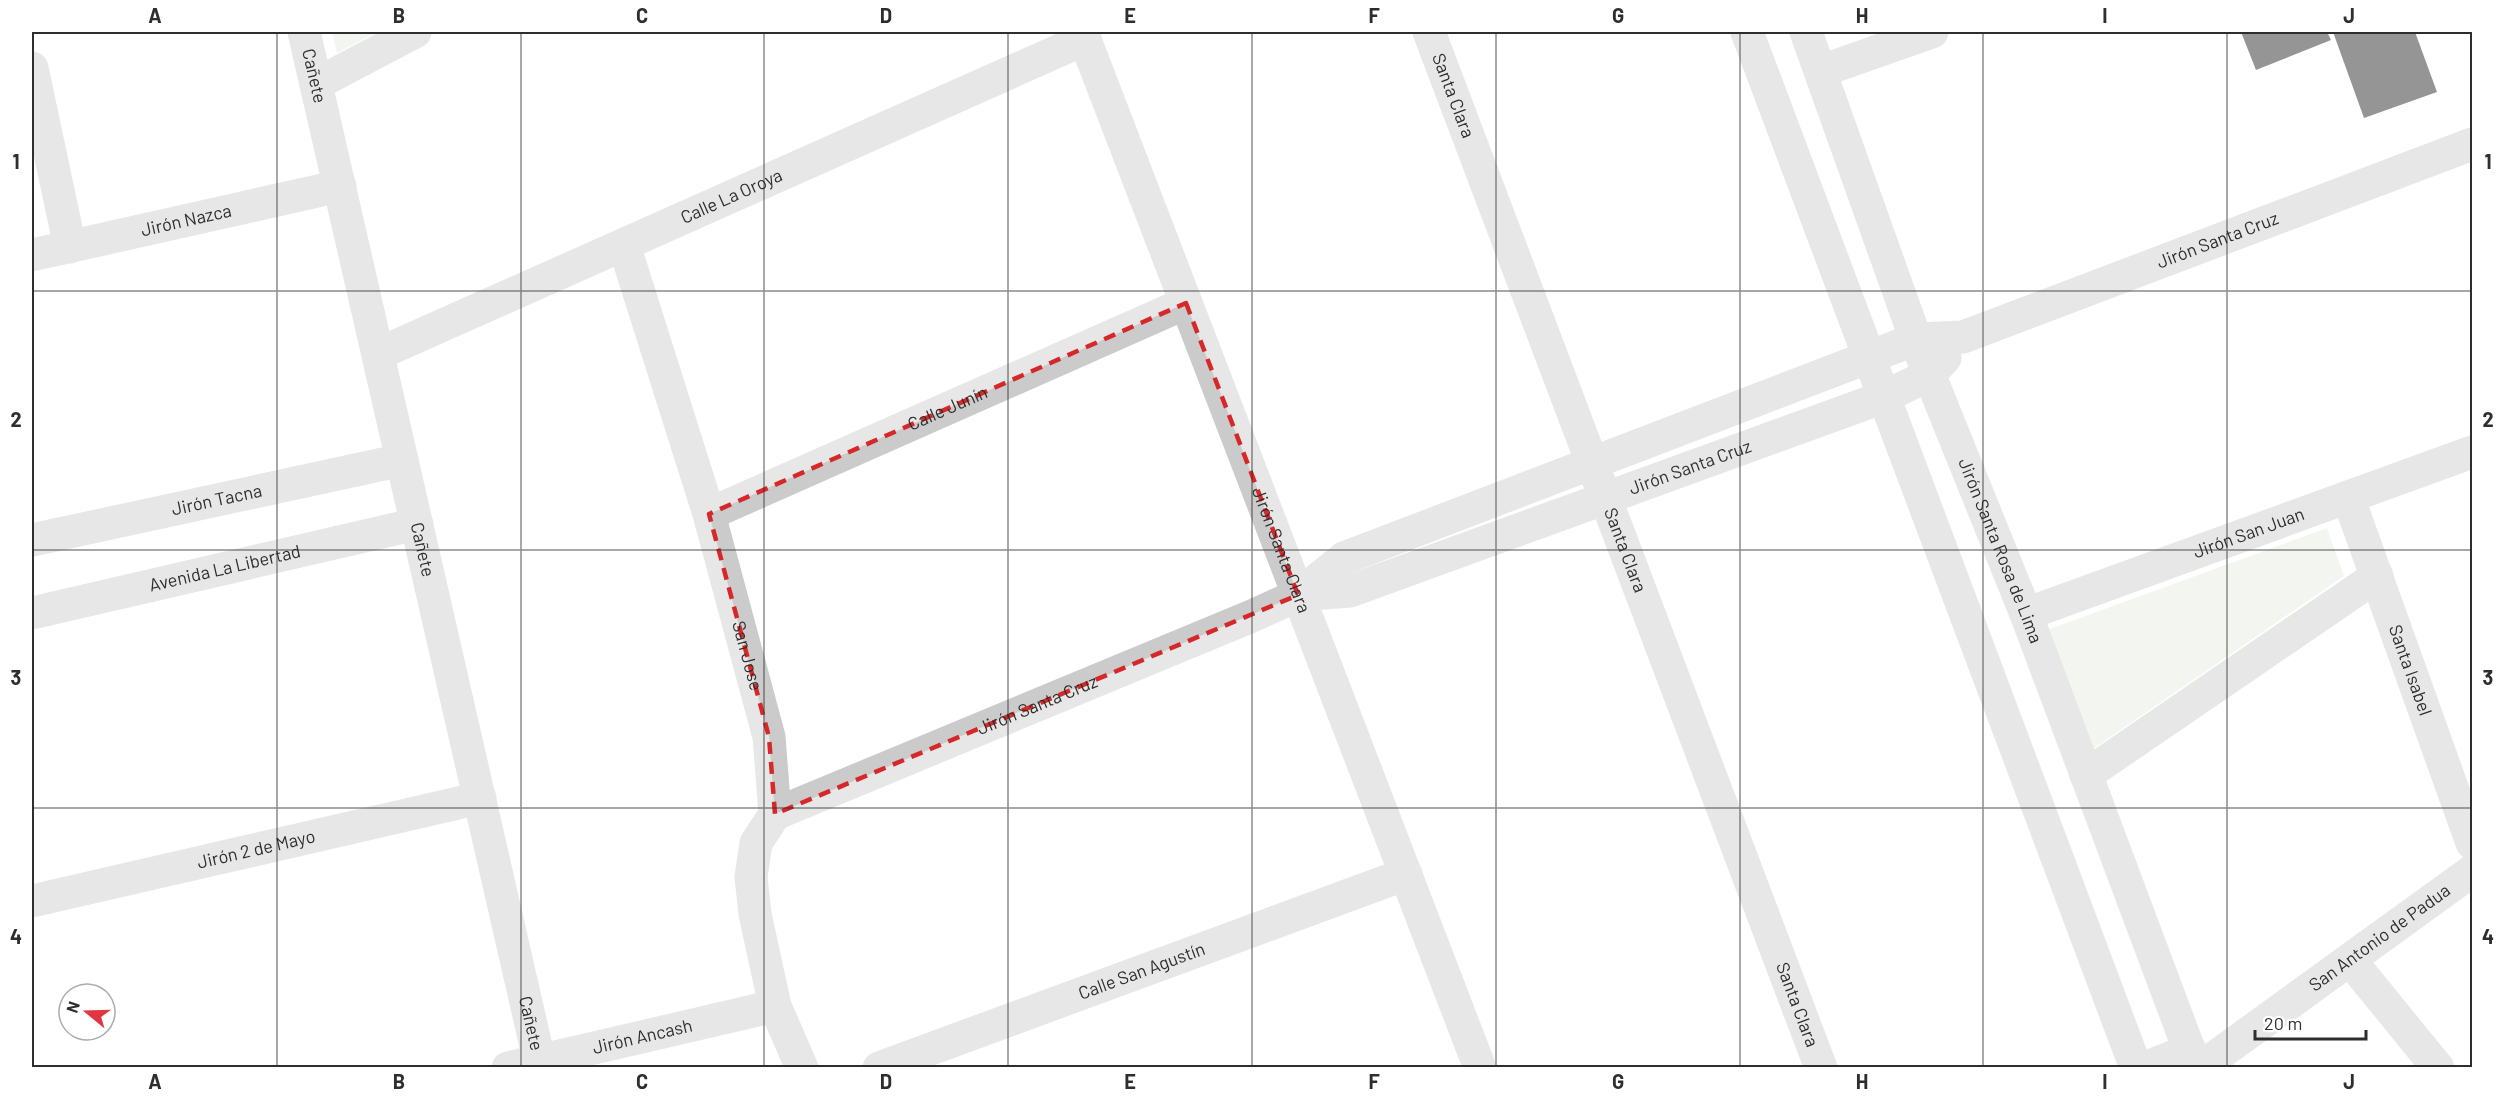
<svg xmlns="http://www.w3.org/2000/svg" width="2504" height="1099" font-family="Barlow,sans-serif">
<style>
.green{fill:#e5ebdd}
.building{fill:#151515}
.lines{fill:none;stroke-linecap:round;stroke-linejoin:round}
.minor{stroke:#cbcbcb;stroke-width:33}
.marked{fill:none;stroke:#d62828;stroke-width:4.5;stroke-dasharray:12 8;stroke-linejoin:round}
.grid{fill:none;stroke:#2e2e2e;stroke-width:1.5;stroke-opacity:0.55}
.labels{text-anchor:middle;stroke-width:6;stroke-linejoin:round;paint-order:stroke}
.street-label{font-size:18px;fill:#2e2e2e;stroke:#fff}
.neatline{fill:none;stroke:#2e2e2e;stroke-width:2}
.grid-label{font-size:20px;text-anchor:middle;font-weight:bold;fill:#2e2e2e}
</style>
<rect width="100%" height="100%" fill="#fff"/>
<g class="green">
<polygon points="332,32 378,32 337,53"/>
<polygon points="2327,528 2344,576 2093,749 2047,630"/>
</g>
<g class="building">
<polygon points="2241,32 2327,32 2331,40 2256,70"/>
<polygon points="2333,32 2415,32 2437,92 2364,118"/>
</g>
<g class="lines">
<g class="minor">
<path id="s1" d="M304,32L541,1068"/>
<path id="s2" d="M1082,32L1480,1068"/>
<path id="s3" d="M1429,32L1821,1068"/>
<polyline points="1747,32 2136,1068"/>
<path id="s4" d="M1806,32L1921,354L2026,614L2196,1068"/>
<polyline points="32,68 70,247"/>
<polyline points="1821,71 1932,32"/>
<polyline points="316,84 415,32"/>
<path id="s5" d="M624,245L709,514L769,737L775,814L756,843L751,877L755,914L775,1006L802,1068"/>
<path id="s6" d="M32,255L340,186"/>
<path id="s7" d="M378,354L1085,39"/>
<path id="s8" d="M2348,497L2472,843"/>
<path id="s9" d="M709,514L1186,303"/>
<path id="s10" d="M32,540L402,460"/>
<path id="s11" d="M1298,595L1350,591L1884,397L1929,375L1945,358"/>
<path id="s12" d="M32,613L417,524"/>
<path id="s13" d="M2026,614L2472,452"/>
<polyline points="2086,775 2377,576"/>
<path id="s14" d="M775,814L1252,616L1298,595L1344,558L1916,339L1963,337L2472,144"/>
<path id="s15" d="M32,901L480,798"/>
<polyline points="2350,960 2438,1068"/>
<path id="s16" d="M508,1068L775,1006"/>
<path id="s17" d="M879,1068L1406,874"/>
<polyline points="2144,1068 2190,1050"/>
<path id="s18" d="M2200,1068L2472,871"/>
</g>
</g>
<path d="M0 0H2504V1099H0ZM1186,303L1298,595L775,814L769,737L709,514Z" fill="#fff" fill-opacity=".55" fill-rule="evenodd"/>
<path class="marked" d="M1186,303L1298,595L775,814L769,737L709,514Z"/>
<path class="grid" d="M277,32V1068M521,32V1068M764,32V1068M1008,32V1068M1252,32V1068M1496,32V1068M1740,32V1068M1983,32V1068M2227,32V1068M32,291H2472M32,550H2472M32,808H2472"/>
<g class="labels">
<g class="street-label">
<text dy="6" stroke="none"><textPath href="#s1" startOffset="45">Cañete</textPath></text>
<text dy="6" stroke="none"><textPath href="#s3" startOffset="68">Santa Clara</textPath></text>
<text dy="6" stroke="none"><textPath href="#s7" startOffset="387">Calle La Oroya</textPath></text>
<text dy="6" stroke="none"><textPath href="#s6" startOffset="158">Jirón Nazca</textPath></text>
<text dy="6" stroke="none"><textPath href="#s14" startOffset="1558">Jirón Santa Cruz</textPath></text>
<text dy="6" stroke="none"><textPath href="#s9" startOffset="261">Calle Junín</textPath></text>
<text dy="6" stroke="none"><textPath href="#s11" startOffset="414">Jirón Santa Cruz</textPath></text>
<text dy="6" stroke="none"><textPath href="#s10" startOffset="189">Jirón Tacna</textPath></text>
<text dy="6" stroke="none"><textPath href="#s13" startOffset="237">Jirón San Juan</textPath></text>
<text dy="6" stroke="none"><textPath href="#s1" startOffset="531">Cañete</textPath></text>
<text dy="6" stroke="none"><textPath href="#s3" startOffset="554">Santa Clara</textPath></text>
<text dy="6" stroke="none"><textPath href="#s2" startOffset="555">Jirón Santa Clara</textPath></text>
<text dy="6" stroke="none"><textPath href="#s4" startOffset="554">Jirón Santa Rosa de Lima</textPath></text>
<text dy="6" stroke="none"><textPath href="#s12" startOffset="198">Avenida La Libertad</textPath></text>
<text dy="6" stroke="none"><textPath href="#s5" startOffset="429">San Jose</textPath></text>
<text dy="6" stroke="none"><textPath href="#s8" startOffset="184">Santa Isabel</textPath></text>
<text dy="6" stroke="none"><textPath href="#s14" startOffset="284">Jirón Santa Cruz</textPath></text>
<text dy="6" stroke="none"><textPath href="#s15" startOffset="230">Jirón 2 de Mayo</textPath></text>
<text dy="6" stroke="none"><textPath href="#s18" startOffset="222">San Antonio de Padua</textPath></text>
<text dy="6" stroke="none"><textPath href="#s17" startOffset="280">Calle San Agustín</textPath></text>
<text dy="6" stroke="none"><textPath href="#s3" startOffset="1040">Santa Clara</textPath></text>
<text dy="6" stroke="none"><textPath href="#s1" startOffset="1017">Cañete</textPath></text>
<text dy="6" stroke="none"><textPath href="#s16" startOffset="138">Jirón Ancash</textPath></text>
</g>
</g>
<rect width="2504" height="1099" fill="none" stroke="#ffffff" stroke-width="66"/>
<g transform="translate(87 1012) rotate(289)"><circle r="28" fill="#ffffff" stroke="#ababab" stroke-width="1.5"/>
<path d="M0-4.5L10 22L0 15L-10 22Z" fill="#e13542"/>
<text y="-9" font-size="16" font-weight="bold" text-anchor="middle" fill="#2e2e2e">N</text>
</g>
<path d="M2255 1030v9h111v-9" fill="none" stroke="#2e2e2e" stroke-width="3"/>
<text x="2264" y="1030" font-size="18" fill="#2e2e2e" stroke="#ffffff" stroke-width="4.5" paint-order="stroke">20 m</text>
<rect x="33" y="33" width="2438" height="1033" class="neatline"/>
<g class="grid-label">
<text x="155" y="23">A</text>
<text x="399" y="23">B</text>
<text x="642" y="23">C</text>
<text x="886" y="23">D</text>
<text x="1130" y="23">E</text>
<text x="1374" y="23">F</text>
<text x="1618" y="23">G</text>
<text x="1862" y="23">H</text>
<text x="2105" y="23">I</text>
<text x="2349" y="23">J</text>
<text x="16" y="169">1</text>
<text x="2488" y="169">1</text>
<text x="16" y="427">2</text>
<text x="2488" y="427">2</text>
<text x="16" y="685">3</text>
<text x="2488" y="685">3</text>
<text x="16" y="944">4</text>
<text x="2488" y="944">4</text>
<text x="155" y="1089">A</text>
<text x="399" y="1089">B</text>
<text x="642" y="1089">C</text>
<text x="886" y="1089">D</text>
<text x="1130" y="1089">E</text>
<text x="1374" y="1089">F</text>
<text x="1618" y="1089">G</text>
<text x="1862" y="1089">H</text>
<text x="2105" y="1089">I</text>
<text x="2349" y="1089">J</text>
</g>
</svg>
